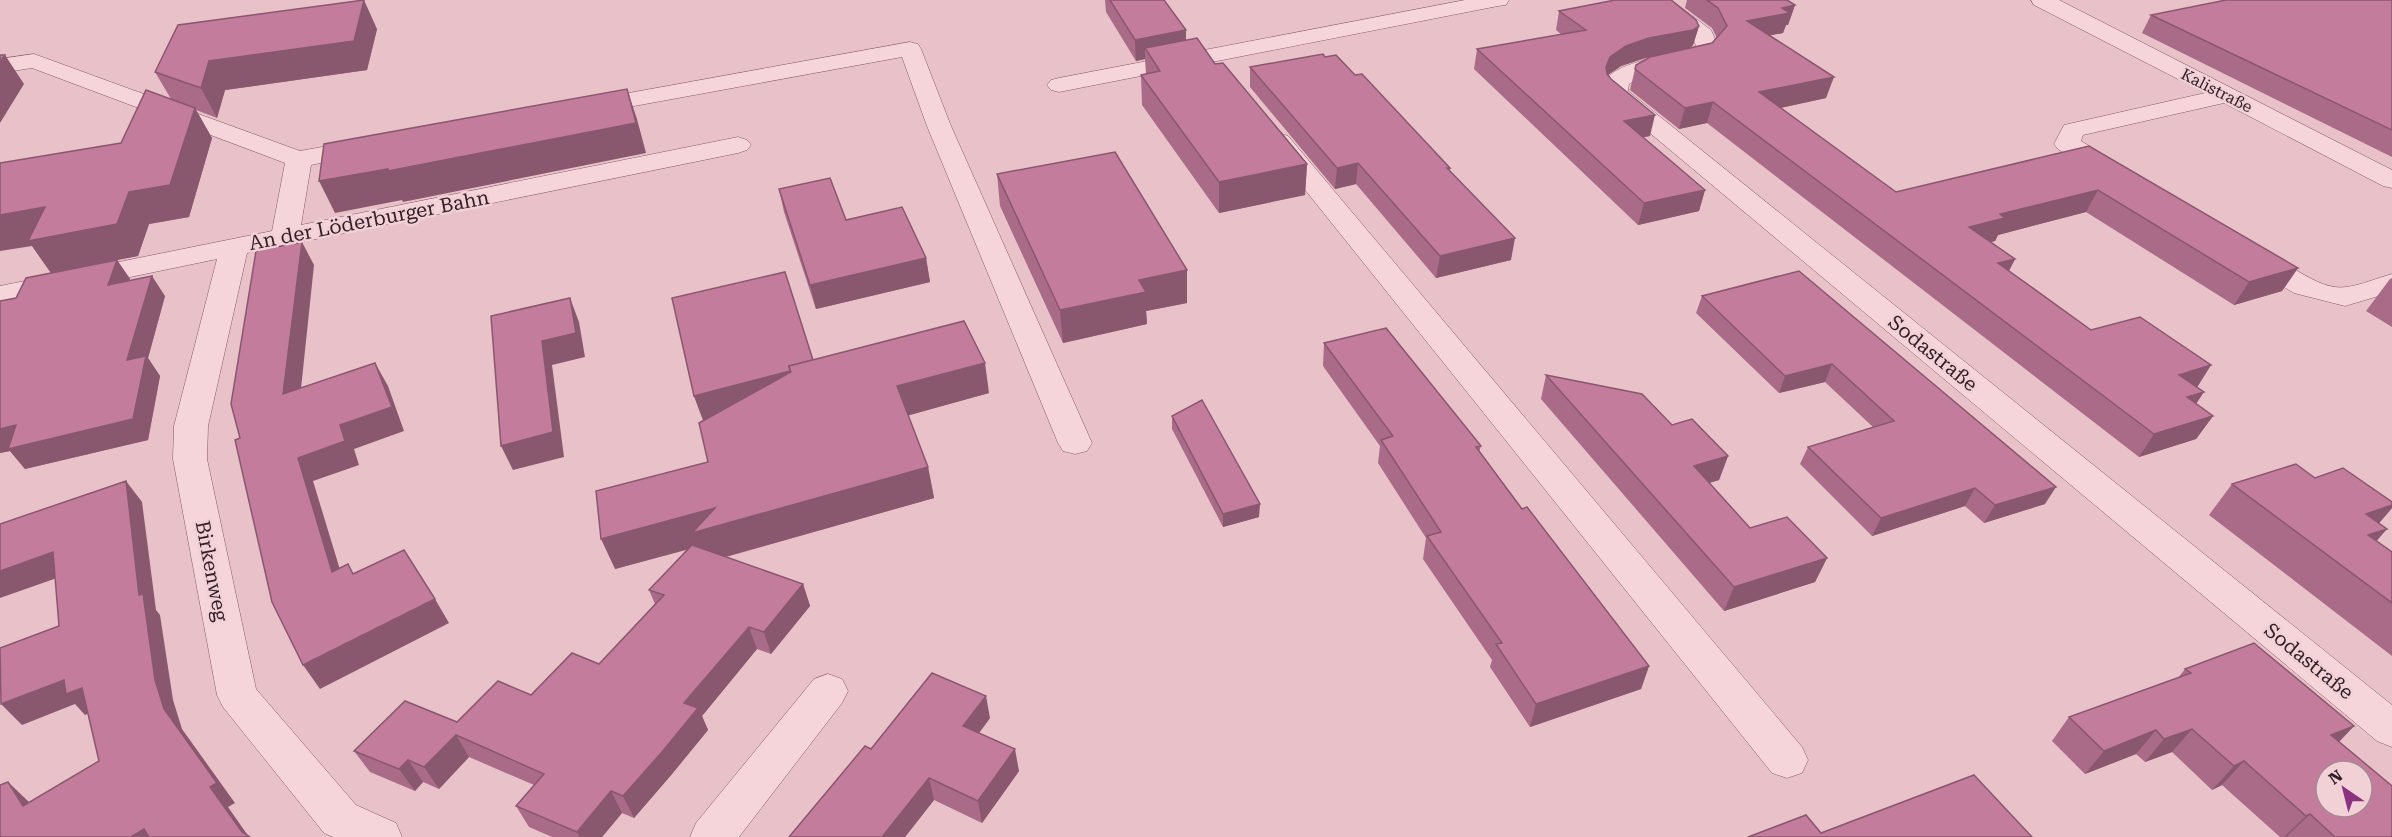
<svg xmlns="http://www.w3.org/2000/svg" width="2392" height="837" font-family="'Roboto Serif',serif">
<style>
.lines{fill:none;stroke-linecap:round;stroke-linejoin:round}
.minor-casing{stroke:#815b68;stroke-width:1}
.minor{fill:#f5d4da;fill-rule:evenodd}
.wall{fill:#a96b87}
.shaded-wall{fill:#89576e}
.building{fill:#c47c9d;stroke:#89576e;stroke-width:1.5;fill-rule:evenodd}
.labels{text-anchor:middle;stroke-width:5;stroke-linejoin:round;paint-order:stroke}
.far-street-label{font-size:16px;fill:#321e26;stroke:#f1d1d6}
.street-label{font-size:20px;fill:#321e26;stroke:#f1d1d6}
</style>
<rect width="100%" height="100%" fill="#e9c2c9"/>
<g class="lines">
<g class="minor-casing">
<g id="minor">
<polygon points="1465,0 1509,0 1506,5 1498,6 1059,92 1051,90 1047,85 1051,80 1059,78"/>
<path d="M1646,0H1671L1711,30L1719,47L1705,62L1644,75L1629,84L1628,91L2392,705V747L2377,741L1608,98L1604,93C1604,88 1604,83 1607,79C1618,61 1670,56 1689,52L1696,46L1693,38Z"/>
<path d="M2031,0H2059L2392,170V188L2383,186L2224,103L2083,135L2081,141L2122,166L2126,172L2122,178C2100,183 2076,161 2058,149L2054,144L2064,125L2205,93L2034,5Z"/>
<polygon points="910,42 918,44 921,49 951,126 1092,443 1087,451 1075,454 1063,451 1058,443 927,126 902,57 585,115 576,113 573,108 576,103 585,101"/>
<polygon points="34,54 300,151 366,139 375,142 379,147 375,152 311,165 301,225 738,137 747,140 751,145 747,150 738,153 247,253 208,426 207,459 256,689 356,805 396,823 402,837 333,837 324,833 223,707 217,695 173,459 174,426 217,259 0,304 0,286 272,231 285,163 32,68 0,73 0,59"/>
<polygon points="1279,133 1288,136 1802,747 1808,760 1802,773 1787,778 1772,773 1270,146 1266,141 1270,136"/>
<path d="M2252,247C2281,255 2317,292 2346,287C2362,285 2377,278 2392,274V292L2345,306L2294,293L2242,262L2238,256L2242,250Z"/>
<polygon points="828,674 842,679 848,691 842,703 739,837 690,837 696,823 814,679"/>
</g>
</g>
<use href="#minor" class="minor"/>
</g>
<g class="wall">
<polygon points="1105,0 1164,0 1186,30 1186,41 1215,64 1307,164 1305,195 1219,213 1142,105 1141,75 1146,74 1145,59 1136,61 1106,12"/>
<polygon points="1687,0 1787,0 1795,5 1788,25 1786,25 1783,33 1770,35 1826,98 1780,108 1896,192 2089,146 2298,268 2282,291 2234,305 2086,212 1998,235 1995,241 1990,242 2015,259 2009,271 2091,330 2211,365 2197,387 2196,404 2213,416 2196,439 2139,457 1707,123 1679,129 1630,90 1636,65 1649,57 1621,66 1608,75 1650,136 1643,137 1705,190 1699,211 1638,225 1474,69 1477,49 1562,35 1556,30 1559,11 1699,26 1693,45 1690,48 1712,43 1717,38 1712,28 1685,8"/>
<polygon points="2392,0 2392,157 2142,33 2151,15"/>
<polygon points="377,29 367,70 225,90 217,118 196,110 212,138 189,217 149,224 138,256 117,260 130,279 129,281 165,296 148,358 160,376 148,440 25,469 10,451 0,453 0,301 16,298 51,273 32,246 121,143 171,99 155,72"/>
<polygon points="1325,57 1355,75 1450,168 1450,171 1511,260 1436,278 1356,184 1335,189 1250,87 1250,67"/>
<polygon points="997,174 1187,303 1146,311 1147,324 1063,343 1000,206"/>
<polygon points="779,189 926,258 930,282 816,309 784,212"/>
<polygon points="1799,271 2045,504 1984,523 1965,506 1872,536 1800,464 1808,447 1873,427 1825,382 1779,393 1696,313 1702,296"/>
<polygon points="2392,278 2392,327 2366,311 2390,279"/>
<polygon points="1324,343 1481,446 1479,452 1522,509 1649,666 1641,689 1530,727 1490,667 1492,660 1423,559 1426,538 1378,463 1380,446 1323,366"/>
<polygon points="813,360 989,393 908,415 928,467 934,498 726,557 803,584 810,606 771,654 757,649 702,716 708,730 672,774 634,818 622,813 602,837 552,837 529,827 516,806 534,785 469,757 439,789 423,782 415,791 370,772 354,751 457,722 531,695 599,664 655,604 649,590 687,549 615,569 708,462 705,420 703,420 694,396"/>
<polygon points="1546,375 1672,425 1728,456 1719,480 1709,483 1750,528 1827,558 1815,582 1724,611 1541,399"/>
<polygon points="1172,416 1259,517 1223,527 1172,429"/>
<polygon points="2232,484 2392,502 2392,508 2379,523 2377,541 2392,552 2392,656 2209,515"/>
<polygon points="2185,669 2354,726 2339,742 2392,837 2280,837 2222,785 2212,790 2172,752 2145,762 2136,754 2085,774 2052,741 2069,717 2178,678"/>
<polygon points="990,718 979,733 1019,771 982,823 934,800 905,837 789,837 871,749"/>
</g>
<g class="shaded-wall">
<polygon points="364,0 377,29 367,70 225,90 217,118 201,88 209,61"/>
<polygon points="1795,5 1788,25 1786,25 1783,33 1741,41 1747,21 1782,8"/>
<polygon points="1699,26 1693,45 1688,50 1645,58 1621,66 1605,77 1606,67 1610,57 1626,46 1649,38"/>
<polygon points="1186,30 1186,51 1145,48 1145,59 1136,61 1135,40"/>
<polygon points="5,55 24,84 0,123 0,62"/>
<polygon points="1834,77 1826,98 1753,114 1759,92"/>
<polygon points="627,89 637,119 646,153 403,202 402,200 335,213 319,181"/>
<polygon points="1713,102 1707,123 1679,129 1685,108"/>
<polygon points="195,108 212,138 189,217 149,224 138,256 117,260 130,279 121,305 51,273 32,246 0,251 0,215 129,192"/>
<polygon points="1655,115 1650,136 1619,142 1624,121"/>
<polygon points="1358,163 1356,184 1335,189 1337,168"/>
<polygon points="1307,164 1305,195 1219,213 1219,182"/>
<polygon points="1705,190 1699,211 1638,225 1644,203"/>
<polygon points="2098,190 2086,212 1998,235 1995,241 1959,250 1969,227 2000,214"/>
<polygon points="1515,238 1511,260 1436,278 1440,256"/>
<polygon points="302,242 314,265 298,417 283,394"/>
<polygon points="926,258 930,282 816,309 810,285"/>
<polygon points="2015,259 2003,282 1998,263"/>
<polygon points="2298,268 2282,291 2234,305 2249,282"/>
<polygon points="1187,270 1187,303 1146,311 1147,324 1063,343 1060,310 1139,280"/>
<polygon points="152,276 165,296 148,358 160,376 148,440 25,469 10,451 0,453 0,429 127,360"/>
<polygon points="570,298 579,322 585,357 552,365 564,457 513,470 501,446 542,341"/>
<polygon points="375,363 388,386 404,431 354,449 359,465 313,481 348,596 332,572 298,458 340,425"/>
<polygon points="985,363 989,393 903,417 897,386"/>
<polygon points="1832,364 1825,382 1779,393 1785,376"/>
<polygon points="2211,365 2196,389 2179,375"/>
<polygon points="790,371 796,395 703,420 694,396"/>
<polygon points="2204,392 2188,416 2187,397"/>
<polygon points="2213,416 2196,439 2139,457 2154,434"/>
<polygon points="1728,456 1719,480 1685,490 1694,466"/>
<polygon points="928,467 934,498 703,563 697,547 615,569 601,539 715,508"/>
<polygon points="126,481 142,502 156,610 160,615 173,700 182,729 235,803 228,807 249,837 242,832 210,787 164,709 155,680 139,595"/>
<polygon points="2056,487 2045,504 1984,523 1995,505"/>
<polygon points="1975,488 1965,506 1872,536 1881,518"/>
<polygon points="1260,504 1259,517 1223,527 1223,514"/>
<polygon points="2392,505 2392,508 2369,535 2387,529 2360,560 2341,566 2368,536 2366,514"/>
<polygon points="53,552 71,573 0,598 0,571"/>
<polygon points="1827,558 1815,582 1724,611 1734,587"/>
<polygon points="803,584 810,606 771,654 764,632"/>
<polygon points="435,599 449,623 320,689 303,665"/>
<polygon points="749,627 757,649 702,716 708,730 672,774 634,818 623,796 684,703"/>
<polygon points="1649,666 1641,689 1530,727 1536,704"/>
<polygon points="64,680 82,688 101,708 85,715 75,704 22,725 1,704"/>
<polygon points="986,696 990,718 968,748 963,726"/>
<polygon points="2354,726 2331,750 2331,735"/>
<polygon points="2192,729 2172,752 2145,762 2164,739"/>
<polygon points="2156,730 2136,754 2085,774 2104,751"/>
<polygon points="456,735 469,757 439,789 424,767"/>
<polygon points="1015,749 1019,771 982,823 978,801"/>
<polygon points="408,760 423,782 415,791 399,769"/>
<polygon points="2244,761 2222,785 2212,790 2234,766"/>
<polygon points="929,778 934,800 905,837 882,837"/>
<polygon points="8,782 29,802 23,806"/>
<polygon points="611,791 622,813 602,837 580,837 577,832"/>
<polygon points="2310,814 2286,837 2284,837 2306,816"/>
<polygon points="144,829 152,837 131,837"/>
</g>
<g class="building">
<polygon points="364,0 354,41 209,61 201,88 155,72 178,25"/>
<polygon points="1110,0 1164,0 1186,30 1135,40"/>
<polygon points="1615,0 1671,0 1696,20 1699,26 1693,30 1649,38 1626,46 1610,57 1606,67 1607,74 1611,79 1655,115 1624,121 1705,190 1644,203 1477,49 1586,30 1559,11"/>
<polygon points="1707,0 1787,0 1795,5 1782,8 1790,13 1747,21 1834,77 1759,92 1896,192 2089,146 2298,268 2249,282 2098,190 2000,214 2005,218 1969,227 2015,259 1998,263 2091,330 2140,317 2211,365 2179,375 2204,392 2187,397 2213,416 2154,434 1713,102 1685,108 1635,69 1636,65 1650,57 1712,43 1727,26 1718,8"/>
<polygon points="2226,0 2392,0 2392,130 2151,15"/>
<polygon points="1197,38 1215,64 1223,63 1307,164 1219,182 1141,75 1160,71 1145,48"/>
<polygon points="1323,54 1325,57 1336,55 1355,75 1362,74 1450,168 1447,168 1515,238 1440,256 1358,163 1337,168 1250,67"/>
<polygon points="0,55 5,55 0,62"/>
<polygon points="627,89 636,123 388,171 388,169 319,181 324,144"/>
<polygon points="146,90 195,108 170,185 129,192 117,224 28,241 45,207 0,215 0,163 121,143"/>
<polygon points="1115,152 1187,270 1139,280 1146,292 1060,310 997,174"/>
<polygon points="830,178 846,220 902,207 926,258 810,285 779,189"/>
<polygon points="302,242 283,394 375,363 392,407 340,425 345,441 298,458 332,572 348,564 353,574 404,550 435,599 303,665 272,602 235,440 240,438 231,404 256,251"/>
<polygon points="117,260 108,285 152,276 127,360 146,356 133,419 8,449 16,425 0,429 0,301 16,298 26,278"/>
<polygon points="1799,271 2056,487 1995,505 1975,488 1881,518 1808,447 1894,421 1832,364 1785,376 1702,296"/>
<polygon points="785,272 813,360 789,366 790,371 694,396 672,298"/>
<polygon points="570,298 576,333 542,341 553,432 501,446 491,316"/>
<polygon points="964,321 985,363 897,386 928,467 692,533 715,508 601,539 596,491 708,462 699,423 791,372 789,366"/>
<polygon points="1386,328 1481,446 1476,447 1522,509 1527,507 1649,666 1536,704 1496,644 1502,643 1427,536 1441,532 1381,440 1393,436 1324,343"/>
<polygon points="1546,375 1642,394 1672,425 1692,419 1728,456 1694,466 1750,528 1787,517 1827,558 1734,587"/>
<polygon points="1202,400 1260,504 1223,514 1172,416"/>
<polygon points="2296,464 2315,478 2343,468 2392,502 2392,505 2366,514 2387,529 2368,535 2392,552 2392,603 2232,484"/>
<polygon points="126,481 139,595 143,594 155,680 164,709 217,783 210,787 242,832 250,837 149,837 144,829 131,837 0,837 0,785 8,782 23,806 99,761 82,688 66,694 64,680 1,704 0,648 59,626 53,552 0,571 0,524"/>
<polygon points="692,545 803,584 764,632 749,627 684,703 698,708 662,752 623,796 611,791 577,832 516,806 544,774 456,735 424,767 408,760 399,769 354,751 405,701 457,722 498,681 531,695 572,653 599,664 664,595 649,590"/>
<path d="M2254,643L2354,726L2331,735L2392,786V837H2335L2310,814L2306,816L2244,761L2234,766L2192,729L2164,739L2156,730L2104,751L2069,717L2191,673L2185,669ZM2326,771H2362V807H2326Z"/>
<polygon points="932,673 986,696 963,726 1015,749 978,801 929,778 882,837 789,837 865,746 871,749"/>
<polygon points="1974,775 2032,837 1748,837 1806,815 1821,833"/>
</g>
<g class="labels">
<g class="far-street-label">
<text transform="translate(2217 90) rotate(27)" y="6">Kalistraße</text>
</g>
<g class="street-label">
<text transform="translate(369 220) rotate(-11)" y="7">An der Löderburger Bahn</text>
<text transform="translate(1933 353) rotate(39)" y="7">Sodastraße</text>
<text transform="translate(212 571) rotate(79)" y="7">Birkenweg</text>
<text transform="translate(2309 661) rotate(39)" y="7">Sodastraße</text>
</g>
</g>
<g transform="translate(2344 789) rotate(325)"><circle r="28" fill="#f1d1d6" stroke="#a58990" stroke-width="1.5"/>
<path d="M0-4.5L10 22L0 15L-10 22Z" fill="#8a3180"/>
<text y="-9" font-size="16" font-weight="bold" text-anchor="middle" fill="#321e26">N</text>
</g>
</svg>
